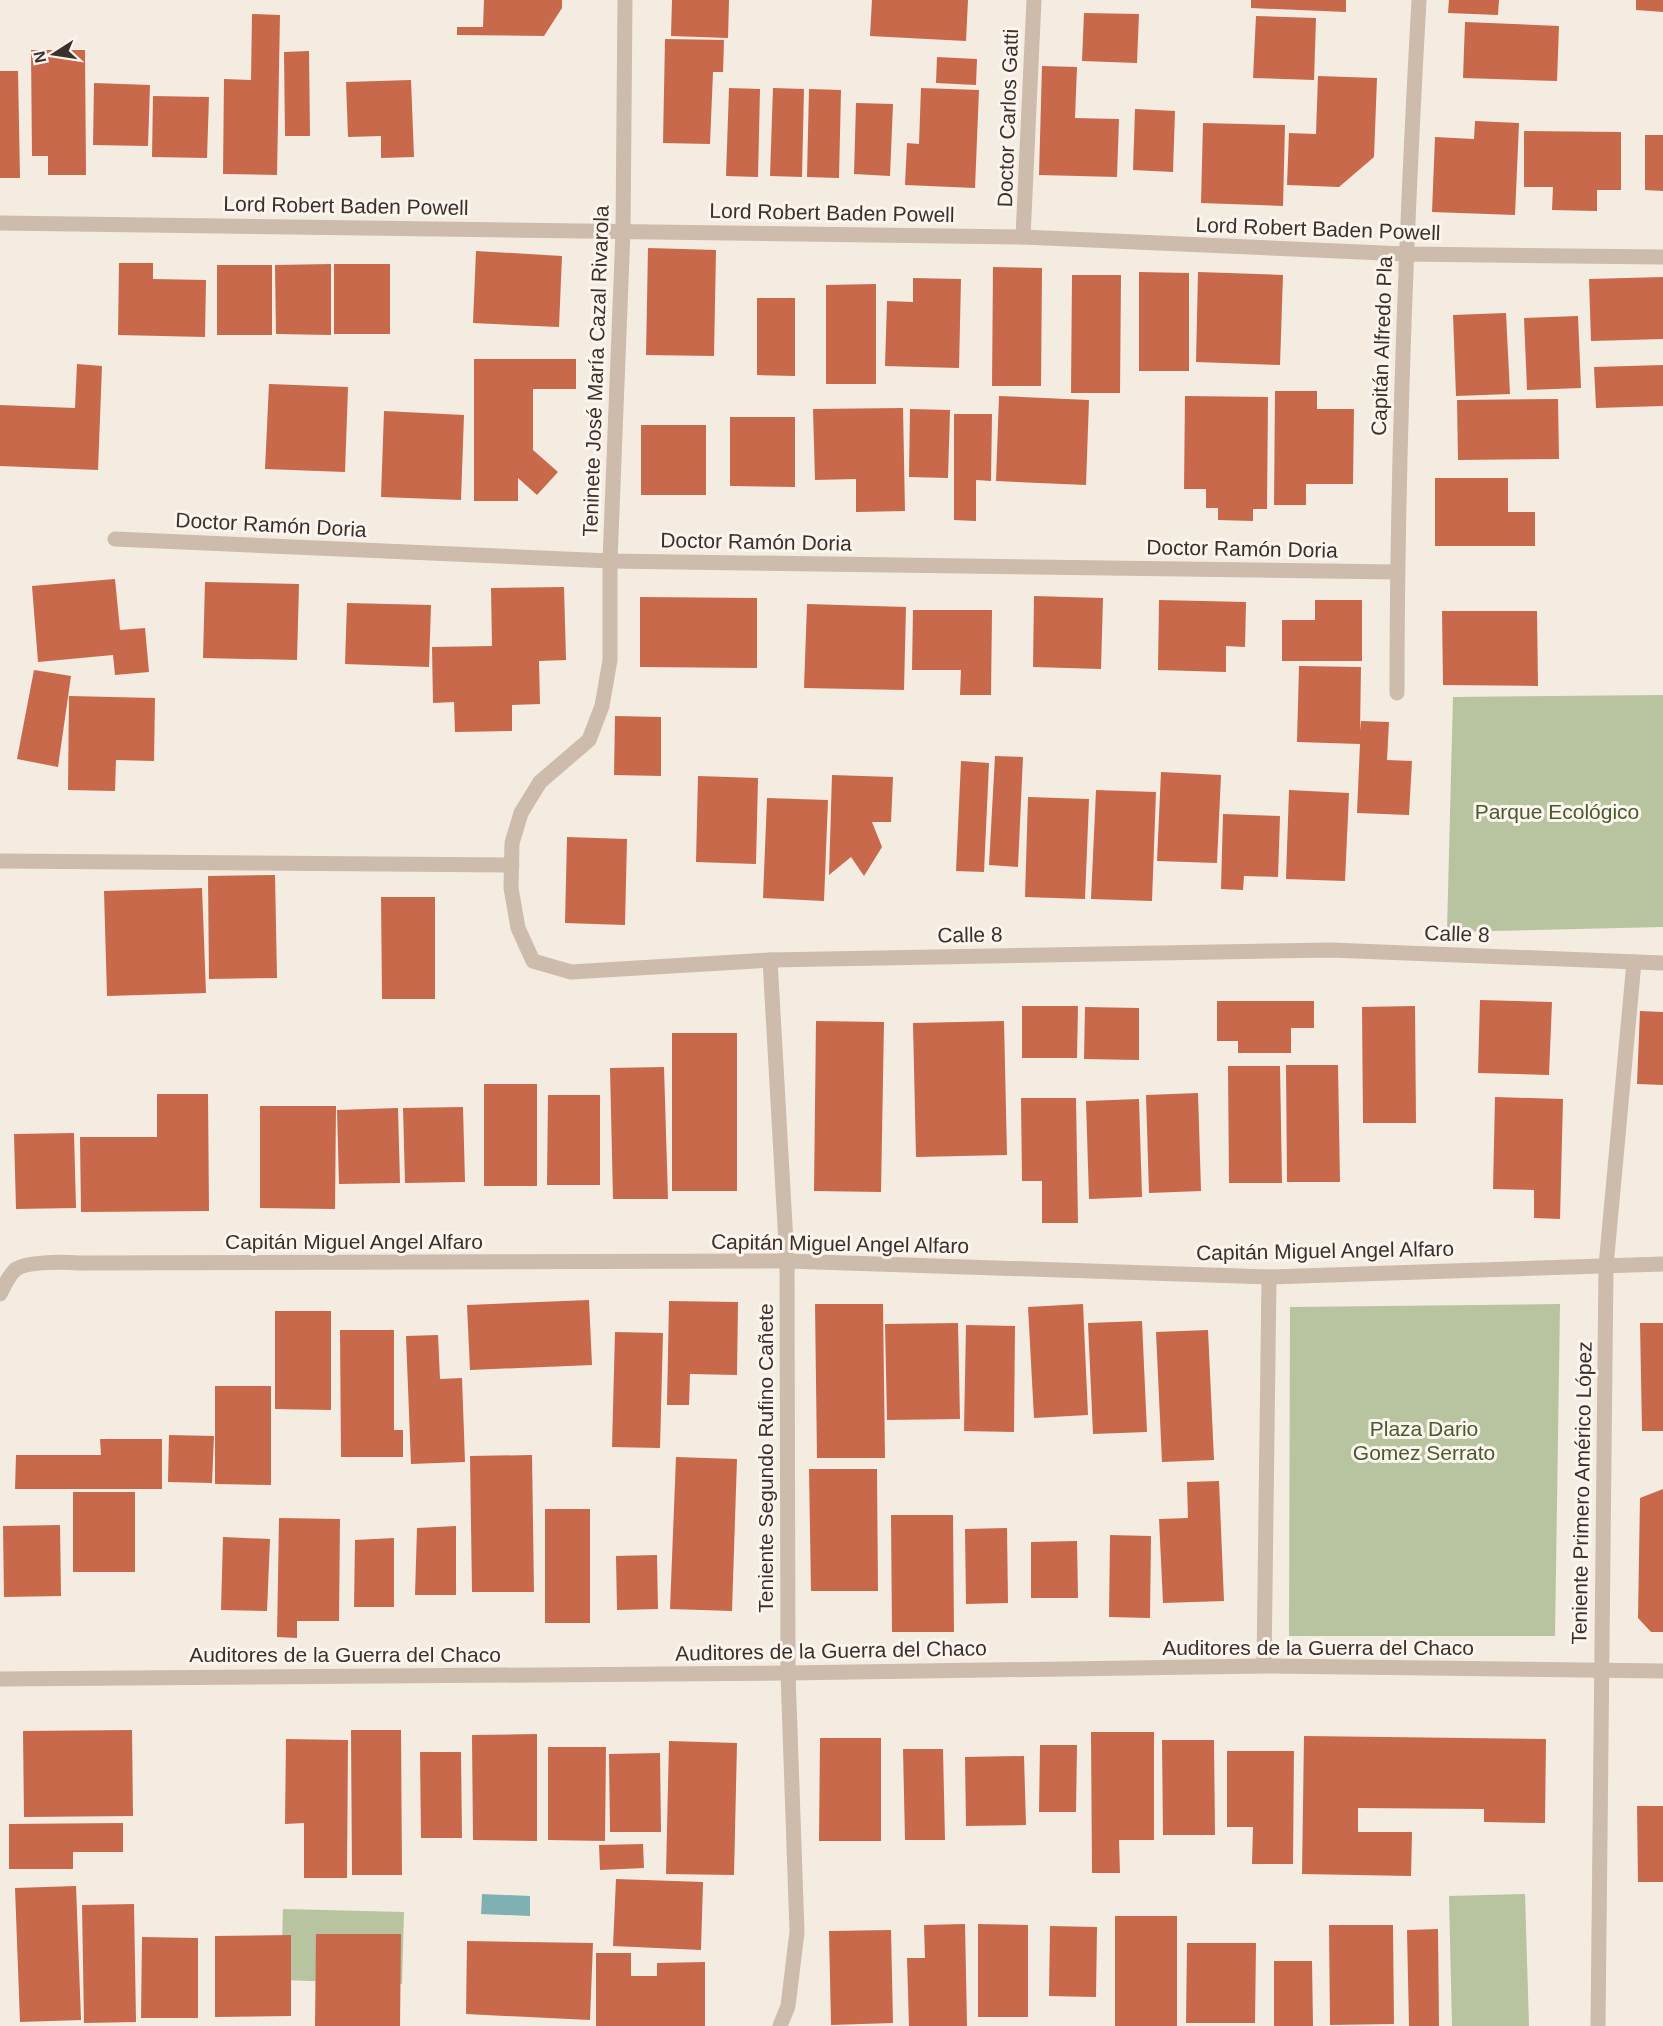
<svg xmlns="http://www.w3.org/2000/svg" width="1663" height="2026" font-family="Arial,sans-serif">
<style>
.green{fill:#b8c4a0}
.water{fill:#7fb0b2}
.building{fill:#c8694b}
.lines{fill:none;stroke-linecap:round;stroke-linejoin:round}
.minor{stroke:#cdbbac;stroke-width:15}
.labels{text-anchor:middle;stroke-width:6;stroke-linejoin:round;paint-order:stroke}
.street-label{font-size:21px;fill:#3b302b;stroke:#fbf5ee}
.park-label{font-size:21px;fill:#4a5a2e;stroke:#fbf5ee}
</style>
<rect width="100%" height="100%" fill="#f4ebe1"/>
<g class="green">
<polygon points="1663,695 1663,927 1447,932 1453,697"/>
<polygon points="1560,1304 1555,1636 1289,1636 1290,1307"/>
<polygon points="1525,1894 1529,2026 1452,2026 1449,1896"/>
<polygon points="283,1909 404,1912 402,1984 281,1980"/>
</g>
<polygon class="water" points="482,1894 530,1896 530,1916 481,1914"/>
<g class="building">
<polygon points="484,0 562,0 562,8 544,36 457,35 457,27 483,27"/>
<polygon points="672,0 729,0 728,38 671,36"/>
<polygon points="872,0 968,0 966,41 870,36"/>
<polygon points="1251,0 1346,0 1346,12 1251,8"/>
<polygon points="1449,0 1499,0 1498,15 1448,13"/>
<polygon points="1636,0 1663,0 1663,12 1636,10"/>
<polygon points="1084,13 1139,14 1137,63 1082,61"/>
<polygon points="252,14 280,15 277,175 223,174 224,79 251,80"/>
<polygon points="1256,16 1316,18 1314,80 1253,78"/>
<polygon points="1465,22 1559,26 1557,81 1463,78"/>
<polygon points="665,39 724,40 723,72 713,72 710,144 663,143"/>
<polygon points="31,50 85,50 86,175 48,175 48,156 32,156"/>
<polygon points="309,51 310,136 285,136 284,52"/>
<polygon points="937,57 977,59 976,85 936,83"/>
<polygon points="1042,66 1077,67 1075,118 1119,119 1117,177 1039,175"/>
<polygon points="0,71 18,71 20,178 0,178"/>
<polygon points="1318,76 1377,78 1374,157 1339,187 1287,185 1289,133 1316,134"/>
<polygon points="411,80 414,157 381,158 381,136 348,137 346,82"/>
<polygon points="94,83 150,85 148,146 93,145"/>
<polygon points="729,88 760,89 758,177 726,176"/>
<polygon points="773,88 804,89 802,177 770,176"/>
<polygon points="921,88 979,90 975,188 905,185 907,143 919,144"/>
<polygon points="809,89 841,90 839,178 807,177"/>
<polygon points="153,96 209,97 207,158 152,157"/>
<polygon points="856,103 893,104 890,176 854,174"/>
<polygon points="1135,109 1175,111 1173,172 1133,170"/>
<polygon points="1475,121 1519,123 1515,215 1432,212 1435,137 1474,139"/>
<polygon points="1203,123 1285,125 1283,206 1201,203"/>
<polygon points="1524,131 1621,132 1621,190 1597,190 1597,211 1552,210 1553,187 1524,187"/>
<polygon points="1645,135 1663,135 1663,191 1645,190"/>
<polygon points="648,248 716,250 714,356 646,355"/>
<polygon points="476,251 562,256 559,327 473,323"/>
<polygon points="119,263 153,263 153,279 206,280 205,337 118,335"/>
<polygon points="331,264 331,335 276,334 275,265"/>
<rect x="334" y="264" width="56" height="70"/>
<rect x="217" y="265" width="55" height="70"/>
<polygon points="993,267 1042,268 1041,386 992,386"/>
<polygon points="1139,272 1189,273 1189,371 1139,371"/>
<polygon points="1198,272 1283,275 1280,365 1196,362"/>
<polygon points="1072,275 1121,275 1120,393 1071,393"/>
<polygon points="1663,277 1663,339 1591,341 1589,279"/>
<polygon points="913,278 961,279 959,368 885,366 887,301 913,302"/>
<polygon points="876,284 876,384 826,384 826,285"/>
<polygon points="757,298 795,298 795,376 757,375"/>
<polygon points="1506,313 1510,394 1456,396 1453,315"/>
<polygon points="1578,316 1581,388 1527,390 1524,318"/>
<polygon points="474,359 576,359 576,389 533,389 533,450 558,472 537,495 518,478 518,501 474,501"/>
<polygon points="77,364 102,366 98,470 0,466 0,405 75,408"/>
<polygon points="1663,365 1663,406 1596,408 1594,367"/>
<polygon points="269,384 348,387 345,472 265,469"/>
<polygon points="1275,391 1317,391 1317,409 1354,409 1353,484 1306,484 1306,505 1274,505"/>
<polygon points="999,396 1089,400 1086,485 996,481"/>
<polygon points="1185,396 1268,397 1267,509 1253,509 1253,521 1218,520 1218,508 1206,508 1206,489 1184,489"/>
<polygon points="1558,399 1559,459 1458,460 1457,400"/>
<polygon points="903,408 905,511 856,512 856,479 815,480 813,409"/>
<polygon points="910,409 950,410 948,478 909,477"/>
<polygon points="384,411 464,415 461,500 381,497"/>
<polygon points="954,414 992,414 991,481 976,480 976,521 954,520"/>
<polygon points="730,417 795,417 795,487 730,486"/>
<rect x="641" y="425" width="65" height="70"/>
<polygon points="1435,478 1508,478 1508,512 1535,512 1535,546 1435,546"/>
<polygon points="115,579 120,630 145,628 149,672 115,675 113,655 38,662 32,586"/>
<polygon points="205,582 299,584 297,660 203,658"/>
<polygon points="564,587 566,660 539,661 540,704 512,705 512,731 455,732 454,702 433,703 432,647 492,646 491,588"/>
<polygon points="1034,596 1103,598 1101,669 1033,667"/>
<polygon points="640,597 757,598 757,668 640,667"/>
<polygon points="1159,600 1246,602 1245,647 1226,646 1226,672 1158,670"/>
<polygon points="1315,600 1362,600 1362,661 1282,661 1282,620 1315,620"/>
<polygon points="347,603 431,605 429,667 345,664"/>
<polygon points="807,604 906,607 904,690 804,688"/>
<polygon points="913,610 992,610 991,695 960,695 961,670 912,670"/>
<polygon points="1442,611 1537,611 1538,686 1443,685"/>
<polygon points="1299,666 1361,667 1360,731 1361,721 1389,722 1387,760 1412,761 1409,815 1357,813 1360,744 1297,742"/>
<polygon points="34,670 71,676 58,767 17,759"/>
<polygon points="69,696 155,698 154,761 116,760 115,791 68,790"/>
<polygon points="615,716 661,717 661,776 614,775"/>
<polygon points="995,756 1023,757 1018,867 989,865"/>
<polygon points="961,761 989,763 984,872 956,871"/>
<polygon points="1161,772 1221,775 1217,863 1157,861"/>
<polygon points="832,775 893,777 891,822 872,822 882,847 864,876 851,857 829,875"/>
<polygon points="698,776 758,778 756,864 696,862"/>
<polygon points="1096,790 1156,792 1152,901 1091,899"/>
<polygon points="1289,790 1349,793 1345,881 1286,879"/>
<polygon points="1028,797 1089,799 1085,899 1025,897"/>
<polygon points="767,798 828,800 824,901 763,898"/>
<polygon points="1223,814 1280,816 1278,877 1244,876 1243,890 1221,889"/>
<polygon points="567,837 627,839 625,925 565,923"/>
<polygon points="275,875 277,978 209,979 208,876"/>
<polygon points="202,888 206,993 107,996 104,891"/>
<polygon points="381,897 435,897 435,999 382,999"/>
<polygon points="1480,1000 1552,1002 1549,1075 1478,1073"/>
<polygon points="1217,1001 1314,1001 1314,1028 1291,1028 1291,1053 1238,1053 1238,1041 1217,1041"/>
<polygon points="1022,1006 1078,1006 1077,1058 1022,1058"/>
<polygon points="1415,1006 1416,1123 1363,1123 1362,1007"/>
<polygon points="1085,1007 1139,1008 1139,1060 1084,1059"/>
<polygon points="1640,1011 1663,1012 1663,1085 1637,1084"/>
<polygon points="816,1021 884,1022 881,1192 814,1191"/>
<polygon points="1004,1021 1007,1155 916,1157 913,1023"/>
<rect x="672" y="1033" width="65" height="158"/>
<polygon points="1286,1065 1338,1065 1340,1182 1287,1182"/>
<polygon points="1228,1066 1280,1066 1282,1183 1229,1183"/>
<polygon points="664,1067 668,1199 613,1199 610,1068"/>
<rect x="484" y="1084" width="53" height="102"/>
<polygon points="1198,1093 1201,1191 1149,1193 1146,1095"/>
<polygon points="157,1094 208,1094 209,1211 81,1212 80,1137 157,1137"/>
<polygon points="548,1095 600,1095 600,1185 547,1185"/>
<polygon points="1495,1097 1563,1099 1560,1219 1534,1218 1534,1190 1493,1189"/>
<polygon points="1021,1098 1076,1098 1078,1223 1042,1223 1042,1181 1022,1181"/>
<polygon points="1139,1099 1142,1197 1089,1199 1086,1101"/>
<polygon points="260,1106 336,1106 335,1209 260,1208"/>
<polygon points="463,1107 465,1182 405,1183 403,1108"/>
<polygon points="398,1108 400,1183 339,1184 337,1110"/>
<polygon points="74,1133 76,1208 16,1209 14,1134"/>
<polygon points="589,1300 592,1365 470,1370 467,1305"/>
<polygon points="669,1301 738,1302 737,1375 690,1374 689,1405 667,1405"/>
<polygon points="815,1304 883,1304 885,1458 817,1458"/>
<polygon points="1083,1304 1088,1415 1034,1418 1028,1307"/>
<polygon points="275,1311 331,1311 331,1410 275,1409"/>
<polygon points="1142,1321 1147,1432 1093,1434 1088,1323"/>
<polygon points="958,1323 960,1419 887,1420 885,1324"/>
<polygon points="1640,1323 1663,1323 1663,1431 1642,1431"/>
<polygon points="966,1325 1015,1326 1014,1432 964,1431"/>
<polygon points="340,1330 394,1330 394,1430 403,1430 403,1457 341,1457"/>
<polygon points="1208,1330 1214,1460 1162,1462 1156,1332"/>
<polygon points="615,1332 663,1333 660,1448 612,1447"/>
<polygon points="438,1335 440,1379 462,1378 465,1462 411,1464 406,1336"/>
<polygon points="215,1386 271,1386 271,1485 215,1484"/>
<polygon points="169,1435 214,1436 212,1483 168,1482"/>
<polygon points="100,1439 162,1439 162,1489 15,1489 16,1455 101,1455"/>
<polygon points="532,1455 534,1592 472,1592 470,1456"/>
<polygon points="676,1457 737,1459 732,1611 670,1609"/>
<polygon points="809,1469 877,1469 878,1591 811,1591"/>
<polygon points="1219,1481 1224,1601 1163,1603 1159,1519 1188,1518 1187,1482"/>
<polygon points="1663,1489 1663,1632 1651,1632 1638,1618 1640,1498"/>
<rect x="73" y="1492" width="62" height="80"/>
<rect x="545" y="1509" width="45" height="114"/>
<polygon points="891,1515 953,1515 954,1632 892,1632"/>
<polygon points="279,1518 340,1519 339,1621 297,1621 297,1638 277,1637"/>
<polygon points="60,1525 61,1596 4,1597 3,1526"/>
<polygon points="456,1526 456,1595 415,1595 417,1528"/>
<polygon points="1007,1528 1008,1603 966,1604 965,1529"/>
<polygon points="1110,1535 1151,1536 1150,1618 1109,1617"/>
<polygon points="223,1537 270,1539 267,1611 221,1610"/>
<polygon points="394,1538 394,1607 354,1607 355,1540"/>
<polygon points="1077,1541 1078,1598 1031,1598 1031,1542"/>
<polygon points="657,1555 658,1609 617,1610 616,1556"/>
<polygon points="132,1730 133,1816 24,1817 23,1731"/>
<polygon points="351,1730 401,1730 402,1875 352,1875"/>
<polygon points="1091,1732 1154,1732 1154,1840 1119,1840 1120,1873 1092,1873"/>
<polygon points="537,1734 537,1841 473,1840 472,1735"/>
<polygon points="1304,1736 1546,1739 1545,1823 1484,1822 1484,1809 1358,1808 1358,1832 1412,1832 1411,1876 1302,1874"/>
<polygon points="820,1738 881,1738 881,1841 819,1841"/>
<polygon points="286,1739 348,1740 347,1878 304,1878 304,1823 285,1824"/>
<polygon points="1162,1740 1214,1740 1215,1835 1163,1835"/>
<polygon points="669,1741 737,1743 734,1875 666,1874"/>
<polygon points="1040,1745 1077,1745 1076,1812 1039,1812"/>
<polygon points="548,1747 606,1747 605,1841 548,1840"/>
<polygon points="903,1749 943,1749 945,1840 905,1840"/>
<polygon points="1227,1751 1294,1751 1293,1864 1252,1864 1253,1827 1227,1827"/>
<polygon points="420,1752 461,1752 462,1838 421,1838"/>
<polygon points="660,1753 661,1832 610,1832 609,1754"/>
<polygon points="1024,1756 1026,1825 966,1826 965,1757"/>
<polygon points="1637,1806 1663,1806 1663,1882 1638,1882"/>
<polygon points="123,1823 123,1852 73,1852 73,1869 9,1869 9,1824"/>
<polygon points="643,1844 644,1868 600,1870 599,1845"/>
<polygon points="616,1879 703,1882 701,1950 613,1946"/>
<polygon points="76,1886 81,2020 20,2022 15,1888"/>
<polygon points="134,1904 136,2022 84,2023 82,1905"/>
<rect x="1115" y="1916" width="62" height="110"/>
<polygon points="965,1924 967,2026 909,2026 907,1958 925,1958 924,1925"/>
<polygon points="978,1924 1028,1925 1028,2017 978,2017"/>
<polygon points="1329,1925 1393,1925 1394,2024 1330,2025"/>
<polygon points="1050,1926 1097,1927 1096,1997 1049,1996"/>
<polygon points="1438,1929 1439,2026 1409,2026 1407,1930"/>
<polygon points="891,1930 893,2023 831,2025 829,1931"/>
<polygon points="316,1934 401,1934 400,2026 315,2026"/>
<polygon points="291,1935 291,2016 215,2017 215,1936"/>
<polygon points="142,1937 198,1938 198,2018 141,2018"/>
<polygon points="467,1941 593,1943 590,2020 466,2014"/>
<polygon points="1187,1943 1256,1943 1255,2023 1186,2023"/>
<polygon points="596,1953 631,1953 631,1976 657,1976 657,1963 705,1962 705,2026 596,2026"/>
<polygon points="1274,1961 1312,1961 1313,2026 1274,2026"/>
</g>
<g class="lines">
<g class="minor">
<polyline points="625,0 623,231 610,561 610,660 602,706 589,740 540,782 521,813 512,843 511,888 518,928 533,961 571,972 770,960 1331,950 1663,963"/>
<polyline points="0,223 1023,237 1405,254 1663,257"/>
<polyline points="1023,237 1034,0"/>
<polyline points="115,539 610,561 1397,572"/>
<path d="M1397,693C1397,462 1406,231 1419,0"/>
<polyline points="0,861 512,865"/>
<polyline points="770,960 787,1261 788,1673 797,1932 788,2006 780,2026"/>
<path d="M0,1294C4,1286 9,1275 16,1269C29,1261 64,1262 79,1263L787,1261L1269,1277L1663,1264"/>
<polyline points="1264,1666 1269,1277"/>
<polyline points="0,1679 788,1673 1264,1666 1663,1671"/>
<polyline points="1598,2026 1606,1266 1634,962"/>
</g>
</g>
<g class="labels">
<g class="street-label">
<text transform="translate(1008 118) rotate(-88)" y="7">Doctor Carlos Gatti</text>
<text transform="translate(346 206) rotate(1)" y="7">Lord Robert Baden Powell</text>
<text transform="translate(832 213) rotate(1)" y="7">Lord Robert Baden Powell</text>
<text transform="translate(1318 229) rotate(2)" y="7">Lord Robert Baden Powell</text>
<text transform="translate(1382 346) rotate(-88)" y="7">Capitán Alfredo Pla</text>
<text transform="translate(596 371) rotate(-88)" y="7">Teninete José María Cazal Rivarola</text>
<text transform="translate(271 525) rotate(3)" y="7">Doctor Ramón Doria</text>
<text transform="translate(756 542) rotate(1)" y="7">Doctor Ramón Doria</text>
<text transform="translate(1242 549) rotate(1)" y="7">Doctor Ramón Doria</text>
<text transform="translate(1457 934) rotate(2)" y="7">Calle 8</text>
<text transform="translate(970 935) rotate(-1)" y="7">Calle 8</text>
<text x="354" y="1249">Capitán Miguel Angel Alfaro</text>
<text transform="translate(840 1244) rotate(1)" y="7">Capitán Miguel Angel Alfaro</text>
<text transform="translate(1325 1251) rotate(-1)" y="7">Capitán Miguel Angel Alfaro</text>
<text transform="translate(766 1458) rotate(-90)" y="7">Teniente Segundo Rufino Cañete</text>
<text transform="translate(1582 1493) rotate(-89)" y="7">Teniente Primero Américo López</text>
<text x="1318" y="1655">Auditores de la Guerra del Chaco</text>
<text transform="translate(831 1651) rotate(-1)" y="7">Auditores de la Guerra del Chaco</text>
<text x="345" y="1662">Auditores de la Guerra del Chaco</text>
</g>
<g class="park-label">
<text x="1557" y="819">Parque Ecológico</text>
<text x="1424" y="1436">Plaza Dario<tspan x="1424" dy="24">Gomez Serrato</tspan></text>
</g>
</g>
<g transform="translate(54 54) rotate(258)" stroke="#fbf5ee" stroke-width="4.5" paint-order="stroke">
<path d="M0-4.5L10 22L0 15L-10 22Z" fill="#3b302b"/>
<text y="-9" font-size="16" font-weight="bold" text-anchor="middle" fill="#3b302b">N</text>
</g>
</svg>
